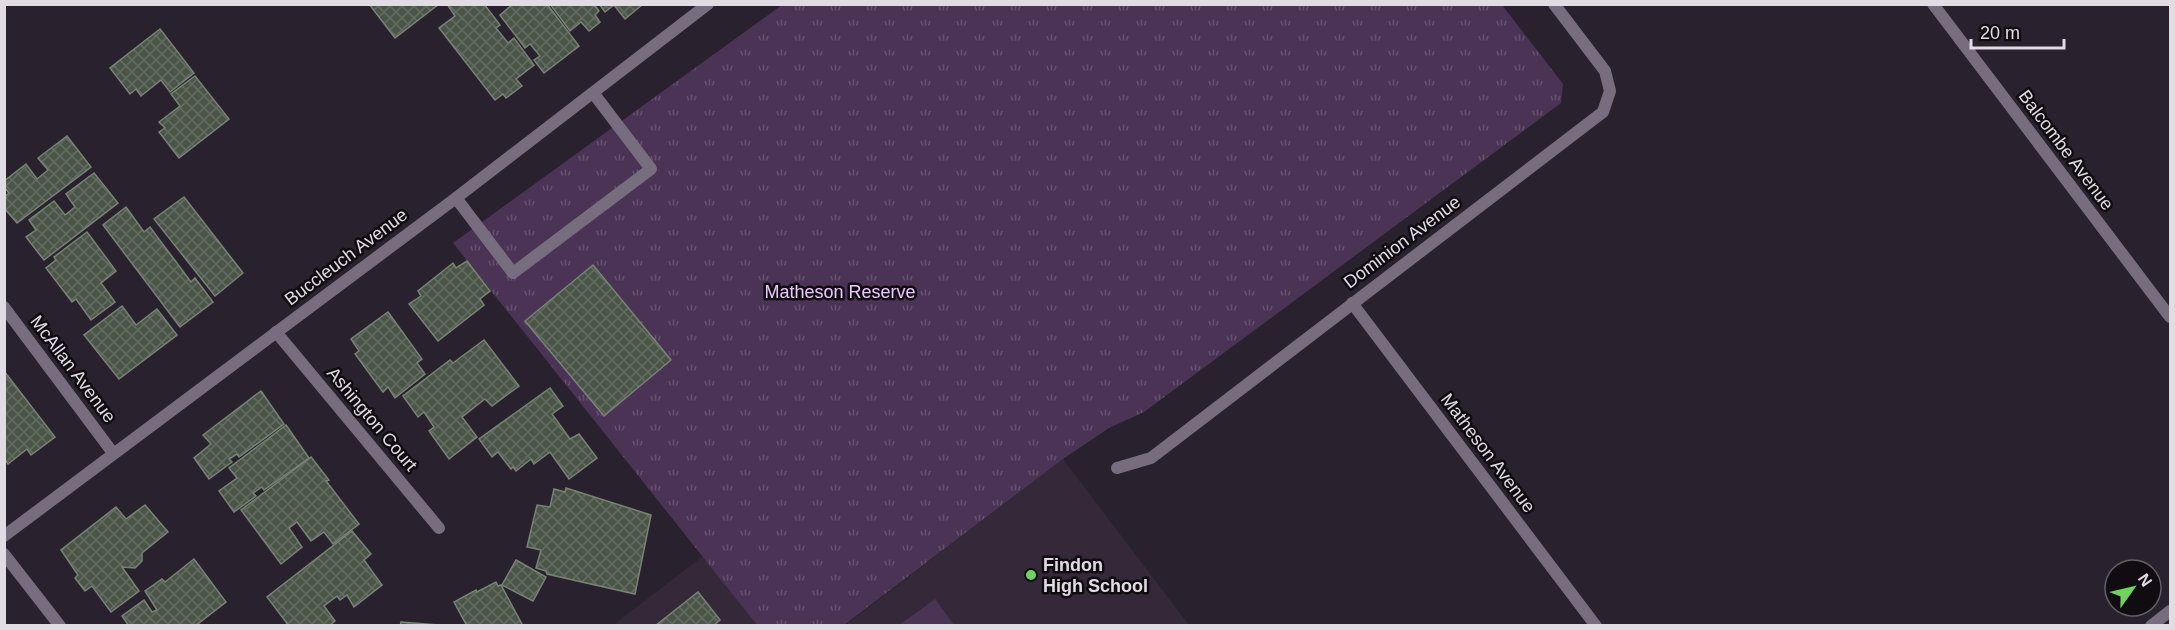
<svg xmlns="http://www.w3.org/2000/svg" width="2175" height="630" font-family="Helvetica,sans-serif">
<style>
.built{fill:#342839}
.grass{fill:#4b3356}
.park{fill:url(#park-tufts)}
.building{fill:url(#building-cross-hatch);stroke:#778475;stroke-width:1.5}
.lines{fill:none;stroke-linecap:round;stroke-linejoin:round}
.service{stroke:#786c7f;stroke-width:12}
.minor{stroke:#786c7f;stroke-width:12}
.poi-dot{fill:#70d35f;stroke:#100c12;stroke-width:2}
.labels{text-anchor:middle;stroke-width:5;stroke-linejoin:round;paint-order:stroke}
.street-label{font-size:18px;fill:#e1dbe4;stroke:#100c12}
.park-label{font-size:18px;fill:#ebc8fd;stroke:#100c12}
.poi-label{font-size:18px;font-weight:bold;fill:#e1dbe4;stroke:#100c12;text-anchor:start}
</style>
<defs>
<pattern id="park-tufts" width="24" height="20" patternUnits="userSpaceOnUse" patternTransform="scale(1.5)"><rect width="24" height="20" fill="#4b3356"/><path d="M3 7l-1-3M5 7V3M7 7l1-3M15 17l-1-3M17 17v-4M19 17l1-3" fill="none" stroke="#65506e"/></pattern>
<pattern id="building-cross-hatch" width="8" height="8" patternUnits="userSpaceOnUse" patternTransform="scale(1.5)"><rect width="8" height="8" fill="#4a5548"/><path d="M0 0l8 8M0 8l8-8" fill="none" stroke="#646d62"/></pattern>
</defs>
<rect width="100%" height="100%" fill="#29212d"/>
<g class="built">
<polygon points="1063,459 1189,625 844,626"/>
<polygon points="703,556 757,625 612,626"/>
</g>
<polygon class="grass" points="935,599 954,625 899,625"/>
<polygon class="park" points="782,5 1502,5 1563,84 1561,103 1144,412 1109,428 1063,459 844,625 757,625 453,243"/>
<g class="building">
<polygon points="369,4 439,4 395,38"/>
<polygon points="447,4 484,4 500,25 496,28 508,43 514,38 534,65 516,79 522,86 506,98 503,94 495,100 439,28 455,16"/>
<polygon points="513,4 547,4 579,46 544,73 534,60 540,56 530,44 525,48 500,15"/>
<polygon points="550,4 594,4 599,11 595,15 600,22 589,31 581,22 570,31"/>
<polygon points="599,4 643,4 625,19 614,5 605,12"/>
<polygon points="160,29 194,73 170,92 161,80 141,96 136,89 130,94 110,68"/>
<polygon points="195,76 229,119 179,158 159,132 165,128 159,122 180,106 171,94"/>
<polygon points="67,136 91,167 17,223 4,208 4,197 9,193 4,187 4,181 26,164 37,179 48,170 38,158"/>
<polygon points="94,173 118,203 44,260 26,237 36,230 29,220 54,201 65,215 75,207 66,194"/>
<polygon points="184,197 243,273 215,296 154,219"/>
<polygon points="126,207 144,232 150,227 191,282 195,278 213,302 180,327 103,225"/>
<polygon points="87,232 116,271 101,283 115,302 91,320 76,299 72,302 46,268 56,260 54,257"/>
<polygon points="467,261 490,291 480,299 484,305 438,341 409,304 421,296 418,291 453,263 456,268"/>
<polygon points="593,265 671,360 604,416 525,321"/>
<polygon points="122,306 136,325 157,309 177,335 119,379 84,335"/>
<polygon points="388,312 422,359 417,363 425,374 395,398 388,387 383,392 355,354 359,351 351,339"/>
<polygon points="484,340 519,386 492,406 485,399 462,417 477,437 449,459 429,431 434,427 424,412 418,417 403,396 450,360 453,363"/>
<polygon points="4,371 55,437 31,455 27,449 8,464 4,459"/>
<polygon points="550,388 563,406 552,414 570,439 579,434 597,458 569,479 550,452 534,464 531,459 516,471 513,467 511,469 498,452 492,457 479,439"/>
<polygon points="261,391 284,424 239,457 237,454 229,459 232,462 209,479 194,458 211,444 203,435"/>
<polygon points="286,425 309,458 264,490 262,487 253,493 256,496 234,512 219,491 237,478 229,468"/>
<polygon points="311,457 329,480 326,481 359,524 333,544 324,532 311,541 297,522 289,528 302,547 281,564 241,510"/>
<polygon points="566,488 651,515 635,594 547,574 546,571 536,568 541,550 527,547 537,505 550,507 554,489 565,492"/>
<polygon points="145,505 168,532 142,553 142,561 135,568 122,567 139,591 111,612 92,586 85,591 75,578 78,575 61,550 116,507 126,519"/>
<polygon points="352,531 371,554 364,560 382,585 354,607 347,595 340,600 337,596 324,606 335,621 329,626 289,626 267,597"/>
<polygon points="194,559 226,602 195,626 129,626 122,616 144,600 152,612 157,610 145,591 162,579 165,582"/>
<polygon points="516,560 546,577 533,601 502,585"/>
<polygon points="496,582 498,586 501,585 523,626 467,626 454,602 476,590 477,592"/>
<polygon points="698,592 720,620 713,626 655,626"/>
<polygon points="401,622 438,625 438,626 400,626"/>
</g>
<g class="lines">
<polyline class="service" points="456,198 513,273 651,169 594,94"/>
<g class="minor">
<polyline points="1933,4 2170,317"/>
<polyline points="1352,303 1596,626"/>
<polyline points="4,307 113,453"/>
<polyline points="276,332 439,528"/>
<polyline points="1117,468 1151,458 1603,112 1610,91 1605,71 1554,4"/>
<polyline points="4,536 456,198 708,4"/>
<polyline points="4,554 60,626"/>
<polyline points="2151,626 2170,611"/>
</g>
</g>
<circle class="poi-dot" cx="1031" cy="575" r="6"/>
<g class="labels">
<g class="street-label">
<text transform="translate(2066 150) rotate(53)" y="6">Balcombe Avenue</text>
<text transform="translate(1402 242) rotate(-37)" y="6">Dominion Avenue</text>
<text transform="translate(346 257) rotate(-37)" y="6">Buccleuch Avenue</text>
<text transform="translate(73 369) rotate(53)" y="6">McAllan Avenue</text>
<text transform="translate(372 419) rotate(50)" y="6">Ashington Court</text>
<text transform="translate(1488 453) rotate(53)" y="6">Matheson Avenue</text>
</g>
<g class="park-label">
<text x="840" y="298">Matheson Reserve</text>
</g>
<g class="poi-label">
<text x="1043" y="571">Findon<tspan x="1043" dy="21">High School</tspan></text>
</g>
</g>
<rect width="2175" height="630" fill="none" stroke="#e1dbe4" stroke-width="12"/>
<g transform="translate(2133 588) rotate(56)"><circle r="28" fill="#100c12" stroke="#645f66" stroke-width="1.5"/>
<path d="M0-4.5L10 22L0 15L-10 22Z" fill="#70d35f"/>
<text y="-9" font-size="16" font-weight="bold" text-anchor="middle" fill="#e1dbe4">N</text>
</g>
<path d="M1971 39v9h93v-9" fill="none" stroke="#e1dbe4" stroke-width="3"/>
<text x="1980" y="39" font-size="18" fill="#e1dbe4" stroke="#100c12" stroke-width="4.5" paint-order="stroke">20 m</text>
</svg>
